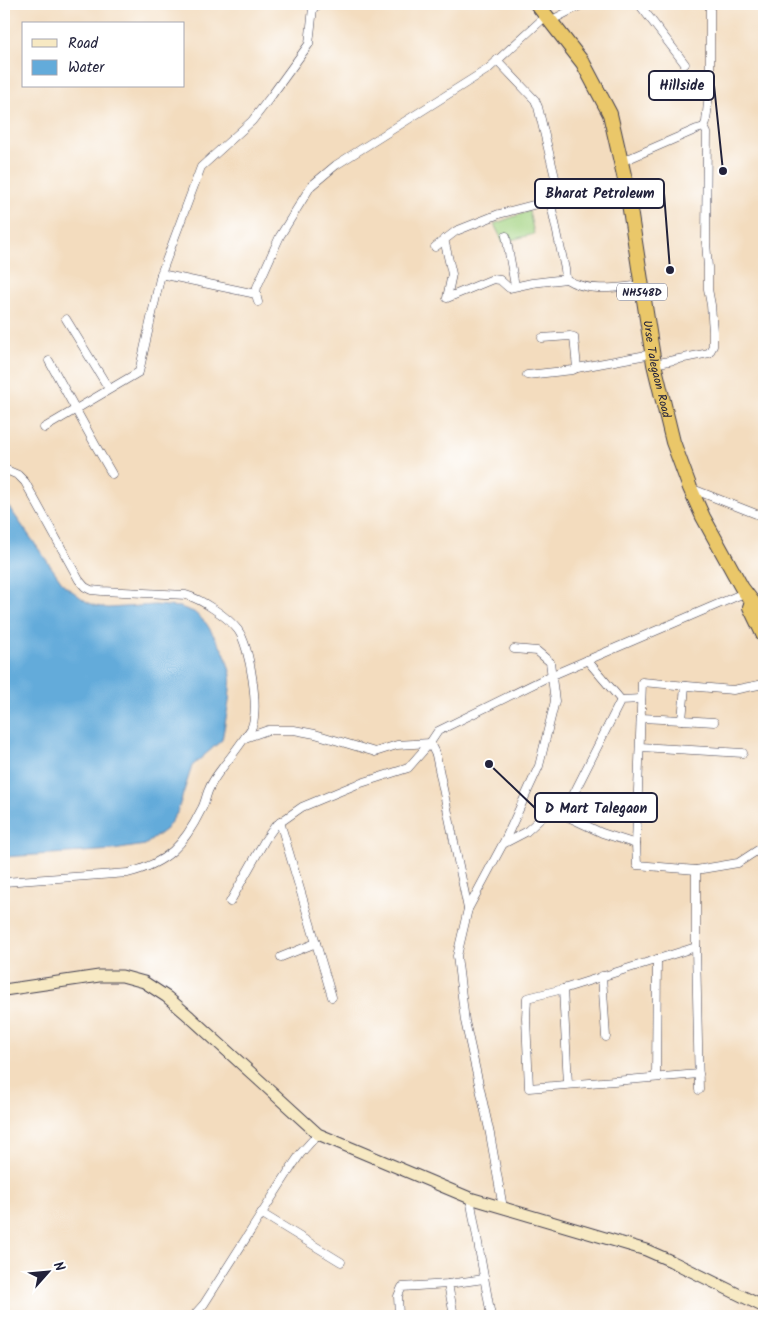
<svg xmlns="http://www.w3.org/2000/svg" width="768" height="1320" font-family="Kalam,sans-serif">
<style>
.green{fill:#a3d381;stroke:#627a5e}
.water{fill:#63abda;stroke:#42668a}
.lines{fill:none;stroke-linecap:round;stroke-linejoin:round}
.street-casing{stroke:#413e4f;stroke-width:9}
.secondary-casing{stroke:#413e4f;stroke-width:13}
.highway-casing{stroke:#413e4f;stroke-width:16}
.street{stroke:#fff;stroke-width:8}
.secondary{stroke:#f7e9c3;stroke-width:11}
.highway{stroke:#eac769;stroke-width:14}
.labels{text-anchor:middle;stroke-width:4;stroke-linejoin:round;paint-order:stroke}
.shield{fill:#fff;stroke:#646476;stroke-width:1}
.shield-label{font-size:11px;font-weight:bold;fill:#22223b}
.street-label{font-size:12px;fill:#22223b;stroke:#fff}
.leader{fill:none;stroke:#22223b;stroke-width:2}
.callout-dot{fill:#22223b;stroke:#fff;stroke-width:2}
.callout{fill:#fff;stroke:#22223b;stroke-width:2}
.callout-label{font-size:14px;text-anchor:middle;font-weight:bold;fill:#22223b}
</style>
<rect width="100%" height="100%" fill="#fff"/>
<filter id="ink" filterUnits="userSpaceOnUse"><feTurbulence type="fractalNoise" baseFrequency=".02" numOctaves="2"/><feDisplacementMap in="SourceGraphic" scale="10" xChannelSelector="R" yChannelSelector="G"/><feConvolveMatrix kernelMatrix="1 2 1 2 8 2 1 2 1" color-interpolation-filters="sRGB"/></filter>
<filter id="wash" filterUnits="userSpaceOnUse"><feTurbulence type="fractalNoise" baseFrequency=".0096" numOctaves="4" result="noise"/><feDisplacementMap in="SourceGraphic" scale="20" xChannelSelector="R" yChannelSelector="G"/><feGaussianBlur stdDeviation="1.12" result="paint"/><feColorMatrix in="noise" values="0 0 0 0 0 0 0 0 0 0 0 0 0 0 0 0 0 1.4 0 .05"/><feComposite in="paint" operator="in"/></filter>
<g filter="url(#wash)">
<rect width="100%" height="100%" fill="#f3dcbe"/>
<polygon class="green" points="529,211 534,234 503,242 494,224"/>
<polygon class="water" points="4,500 64,585 87,602 96,606 108,608 155,605 180,607 194,612 206,623 225,654 231,675 229,702 222,740 192,766 177,813 166,829 145,845 113,850 4,857"/>
</g>
<g filter="url(#ink)">
<g class="lines">
<g class="street-casing">
<g id="street">
<polyline points="639,4 685,64"/>
<polyline points="550,21 583,4"/>
<polyline points="497,60 535,100 538,107 560,198"/>
<polyline points="621,162 697,129 704,127"/>
<path d="M550,200L565,269L566,279C588,293 617,288 641,285"/>
<polyline points="506,236 515,286"/>
<polyline points="444,239 452,274 447,298 493,279 500,280 509,288 532,283 566,279"/>
<polyline points="435,247 456,231 499,214 560,198 626,184"/>
<polyline points="161,274 201,167 252,121 272,95 309,44 313,8 320,4"/>
<polyline points="258,302 256,294 257,287 280,236 311,186 336,165 488,69 546,16"/>
<polyline points="66,319 109,389"/>
<polyline points="542,338 570,336 574,337 577,368"/>
<polyline points="49,361 97,448 112,474"/>
<polyline points="654,364 709,353 713,346 713,331 711,305 708,289 708,267 706,243 707,133 704,127 706,122 710,83 710,4"/>
<polyline points="527,375 573,370 577,368 652,354"/>
<polyline points="44,428 139,372 161,274 256,294"/>
<path d="M4,469L18,475L25,482L79,580L85,587L91,590L102,591L186,595C201,599 228,617 238,630C250,647 260,710 251,729C243,740 235,752 226,763C220,771 213,779 209,789C206,795 205,804 201,810C184,845 167,863 128,873L4,882"/>
<polyline points="690,488 764,517"/>
<polyline points="587,660 621,700"/>
<polyline points="764,684 733,690 642,682 636,844 637,865 696,870 738,863 764,846"/>
<polyline points="641,718 682,720 685,686"/>
<polyline points="682,720 714,722"/>
<polyline points="245,738 268,730 294,730 315,734 375,752 397,745 430,743"/>
<polyline points="640,747 743,753"/>
<polyline points="280,822 332,997"/>
<polyline points="503,844 526,832 548,812 564,813"/>
<polyline points="636,844 602,833 568,817 564,813 621,700 641,699"/>
<polyline points="696,870 696,947 699,1090"/>
<polyline points="230,902 265,840 275,826 302,807 355,785 408,768 430,743"/>
<polyline points="468,909 436,755 430,743 438,731 548,677 744,593"/>
<polyline points="696,947 563,989 527,998 526,1018 529,1088 699,1074"/>
<polyline points="281,957 316,943"/>
<polyline points="602,976 606,1037"/>
<polyline points="563,989 568,1084"/>
<polyline points="656,1077 657,959"/>
<polyline points="470,1198 491,1316"/>
<polyline points="503,1208 490,1134 465,1021 457,956 468,909 505,840 539,766 555,701 550,662 537,651 514,649"/>
<polyline points="261,1213 341,1262"/>
<polyline points="448,1284 454,1316"/>
<polyline points="196,1313 204,1304 292,1166 301,1153 318,1134"/>
<polyline points="399,1316 398,1296 402,1287 448,1284 484,1279"/>
</g>
</g>
<g class="secondary-casing">
<polyline id="secondary" points="4,990 99,976 122,976 144,982 167,997 190,1017 318,1134 470,1198 646,1250 671,1261 764,1307"/>
</g>
<g class="highway-casing">
<g id="highway">
<path id="s1" d="M537,4L583,63L610,114L626,184L654,364L673,442L690,488L703,517L742,588L764,617"/>
<polyline points="750,607 764,636"/>
</g>
</g>
<use href="#street" class="street"/>
<use href="#secondary" class="secondary"/>
<use href="#highway" class="highway"/>
</g>
</g>
<g class="labels">
<rect class="shield" x="617" y="283.5" width="50" height="17" rx="4"/>
<g class="shield-label">
<text x="642" y="296">NH548D</text>
</g>
<g class="street-label">
<text dy="4" stroke="none"><textPath href="#s1" startOffset="392">Urse Talegaon Road</textPath></text>
</g>
</g>
<path class="leader" d="M723 171L714 85M670 270L664 193M489 764L535 808"/>
<g class="callout-dot">
<circle cx="723" cy="171" r="5"/>
<circle cx="670" cy="270" r="5"/>
<circle cx="489" cy="764" r="5"/>
</g>
<g class="callout">
<rect x="649" y="71" width="65" height="29" rx="5"/>
<rect x="535" y="179" width="129" height="29" rx="5"/>
<rect x="535" y="793" width="122" height="29" rx="5"/>
</g>
<g class="callout-label">
<text x="682" y="90">Hillside</text>
<text x="600" y="198">Bharat Petroleum</text>
<text x="596" y="813">D Mart Talegaon</text>
</g>
<rect width="768" height="1320" fill="none" stroke="#fff" stroke-width="20"/>
<rect x="22" y="22" width="162" height="65" fill="#ffffff" stroke="#a7a7b1"/>
<rect x="32" y="39" width="25" height="8" fill="#f7e9c3" stroke="#a7a7b1"/>
<text x="68" y="48" font-size="15" fill="#22223b">Road</text>
<rect x="32" y="60" width="25" height="15" fill="#63abda" stroke="#a7a7b1"/>
<text x="68" y="72" font-size="15" fill="#22223b">Water</text>
<g transform="translate(48 1272) rotate(63)" stroke="#ffffff" stroke-width="4" paint-order="stroke">
<path d="M0-4L9 19L0 12L-9 19Z" fill="#22223b"/>
<text y="-8" font-size="14" font-weight="bold" text-anchor="middle" fill="#22223b">N</text>
</g>
</svg>
